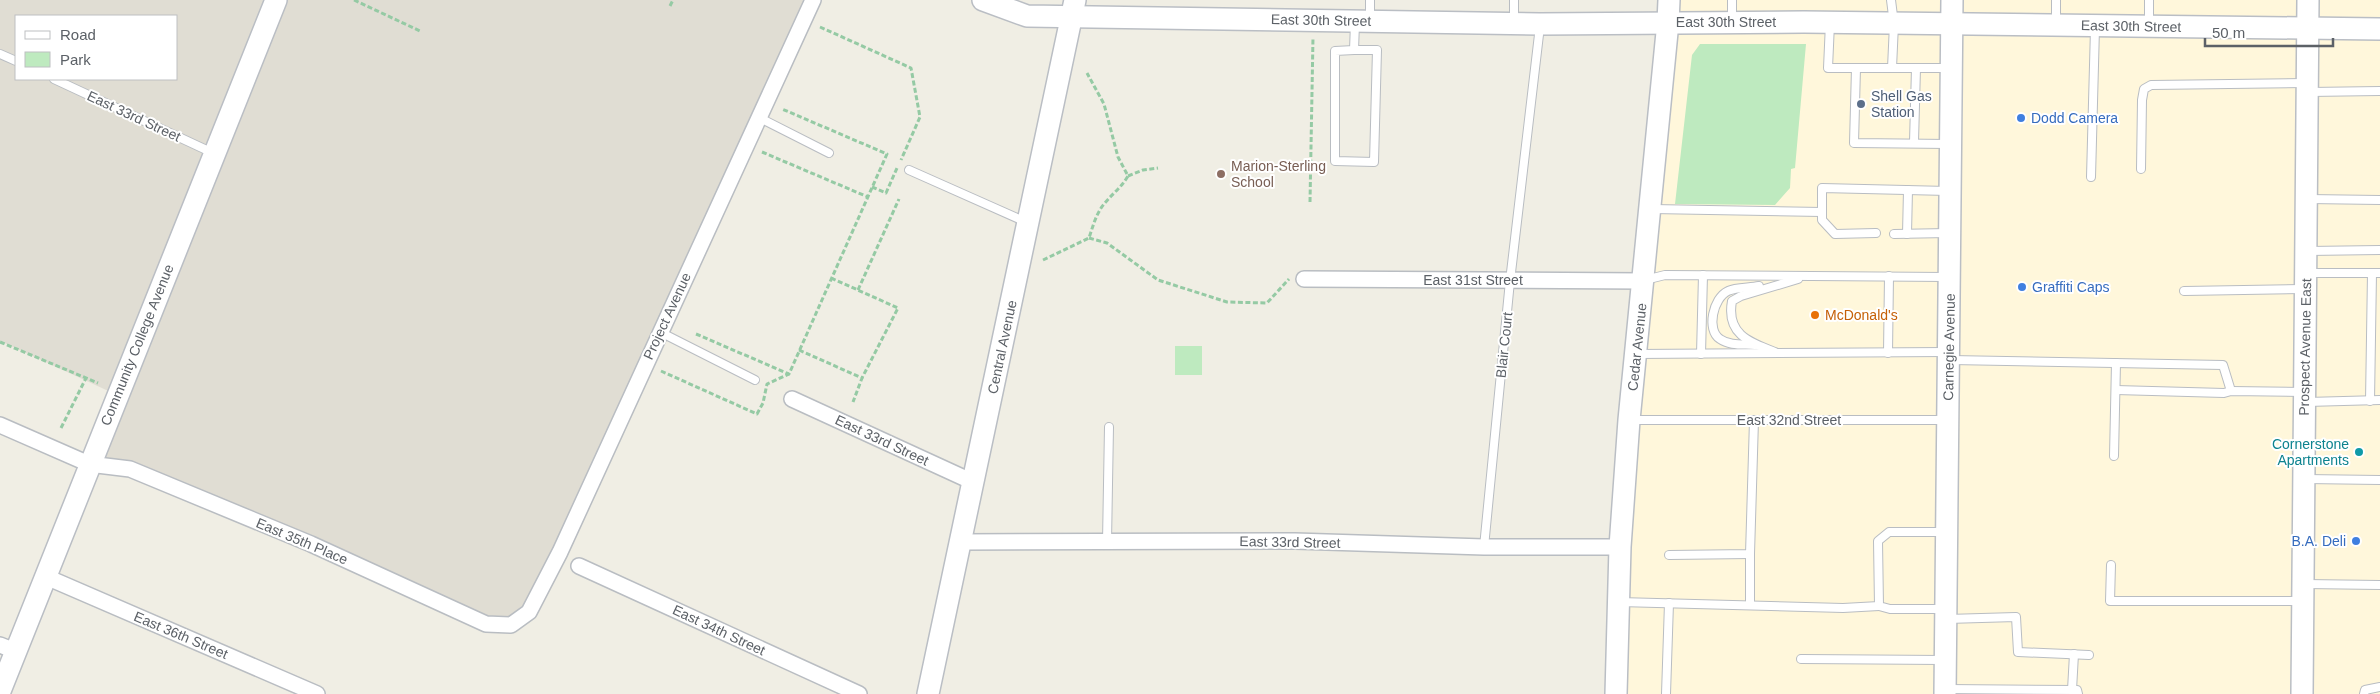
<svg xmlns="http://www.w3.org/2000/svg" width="2380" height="694" font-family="Helvetica,sans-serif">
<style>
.commercial{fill:#fff7db}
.education{fill:#e0ddd3;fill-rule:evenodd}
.green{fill:#beeabf}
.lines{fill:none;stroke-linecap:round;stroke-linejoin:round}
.lane-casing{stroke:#b9bdc2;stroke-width:10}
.street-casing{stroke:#b9bdc2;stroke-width:18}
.secondary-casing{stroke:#babec4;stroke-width:24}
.path{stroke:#95caa4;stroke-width:3;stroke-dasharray:5 2.5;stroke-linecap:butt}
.lane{stroke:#fff;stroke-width:8}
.street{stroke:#fff;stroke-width:15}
.secondary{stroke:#fff;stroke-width:21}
.service-dot{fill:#5c6f8a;stroke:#fff;stroke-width:2}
.shop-dot{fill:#3f7fe0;stroke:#fff;stroke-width:2}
.education-dot{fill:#8d6e63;stroke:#fff;stroke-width:2}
.food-dot{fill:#e8710a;stroke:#fff;stroke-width:2}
.culture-dot{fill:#0f9aa8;stroke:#fff;stroke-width:2}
.labels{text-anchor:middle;stroke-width:4;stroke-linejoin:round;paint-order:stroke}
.street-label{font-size:14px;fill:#5c6167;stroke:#fff}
.service-label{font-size:14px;fill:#4e5e75;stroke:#fff;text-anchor:start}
.shop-label{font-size:14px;fill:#366cbe;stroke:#fff;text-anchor:start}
.education-label{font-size:14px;fill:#785e54;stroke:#fff;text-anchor:start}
.food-label{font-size:14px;fill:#c56008;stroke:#fff;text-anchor:start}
.culture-label{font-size:14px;fill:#0d838f;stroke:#fff;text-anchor:end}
</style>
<rect width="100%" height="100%" fill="#f0eee4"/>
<polygon class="commercial" points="1669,0 2380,0 2380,694 1616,694"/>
<path class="education" d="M0,0H813L560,552L511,625L486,624L130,469L89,464L117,395L0,341ZM16,16H176V79H16Z"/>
<g class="green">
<polygon points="1700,44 1806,44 1795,168 1791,169 1790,188 1775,205 1675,204 1692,55"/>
<rect x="1175" y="346" width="27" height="29"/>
</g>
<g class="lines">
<g class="lane-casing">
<g id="lane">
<polyline points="1370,0 1370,20"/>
<polyline points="1732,0 1732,20"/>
<polyline points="1891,0 1894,24 1892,68"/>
<polyline points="2056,0 2056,23"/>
<polyline points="2149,0 2149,25"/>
<polyline points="1514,21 1514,0"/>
<polyline points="1830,23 1828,68 1856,68"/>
<polyline points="1354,50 1335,51 1335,161 1374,162 1377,50 1354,50 1355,23"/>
<polyline points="0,54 16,61"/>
<polyline points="54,79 213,153"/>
<polyline points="2309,92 2380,91"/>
<polyline points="758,117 829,153"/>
<polyline points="1914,142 1916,68"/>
<polyline points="1949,144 1854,143 1856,68 1950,68"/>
<polyline points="2141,169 2142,100 2144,89 2151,85 2305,83"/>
<polyline points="909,170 1026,222"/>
<polyline points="2091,177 2095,28"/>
<polyline points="2308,199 2380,200"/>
<polyline points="1652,209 1822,212"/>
<polyline points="1876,233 1835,234 1822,220 1822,188 1948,191"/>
<polyline points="1894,234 1948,233"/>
<polyline points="1907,234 1908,190"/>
<polyline points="2308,251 2380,250"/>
<polyline points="2307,273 2380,273"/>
<polyline points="1645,280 1665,275 1947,277"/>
<polyline points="2184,291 2303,289"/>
<polyline points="660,332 755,380"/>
<path d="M1755,345C1743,344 1730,346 1720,339C1706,330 1713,298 1728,291C1736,287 1750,288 1759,286"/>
<path d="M1775,352C1749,342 1726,334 1732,301L1741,296L1798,279"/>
<polyline points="1888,353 1889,276"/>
<polyline points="1636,354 1947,352"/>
<polyline points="1701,354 1703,275"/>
<polyline points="1951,360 2223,365 2231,391"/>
<polyline points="2116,390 2224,393 2231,391 2304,392"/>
<polyline points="2370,401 2372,273"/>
<polyline points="2307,402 2380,400"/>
<polyline points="1630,420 1946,420"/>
<polyline points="2114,456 2116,363"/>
<polyline points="2305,479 2380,480"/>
<polyline points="1107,542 1109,427"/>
<polyline points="1484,547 1510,281 1540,26"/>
<polyline points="1669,555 1750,554 1754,420"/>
<polyline points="2111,565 2110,601 2301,601"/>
<polyline points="2305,584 2380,585"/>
<polyline points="1619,602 1843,608 1879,606"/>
<polyline points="1750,605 1750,554"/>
<polyline points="1945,609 1890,609 1879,606 1878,541 1889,532 1945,532"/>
<polyline points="1947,619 2016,617 2018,652 2089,655"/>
<polyline points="1801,659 1944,660"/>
<polyline points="1946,689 2077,690 2078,694"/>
<polyline points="2072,690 2074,654"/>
<polyline points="1666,694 1669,603"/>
<polyline points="2364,694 2365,690 2380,687"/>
</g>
</g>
<g class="street-casing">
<g id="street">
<polyline points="1304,279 1643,281"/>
<polyline points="792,399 973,482"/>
<polyline points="0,425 89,464 130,469 311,544 486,624 511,625 529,612 560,552 813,0"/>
<polyline points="961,542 1295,541 1484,547 1620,547"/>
<polyline points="579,566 859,694"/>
<polyline points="44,576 317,694"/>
<polyline points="0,645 15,651"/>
</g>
</g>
<g class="secondary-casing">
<g id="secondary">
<polyline points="983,0 1027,16 1540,24 1804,22 2380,29"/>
<polyline points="0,691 276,0"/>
<polyline points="928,694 1075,0"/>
<polyline points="1616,694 1620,547 1629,420 1668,22 1669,0"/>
<polyline points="1945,694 1952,0"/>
<polyline points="2302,694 2308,0"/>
</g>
</g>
<g class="path">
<polyline points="354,0 420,31"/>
<polyline points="670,6 673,0"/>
<polyline points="820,27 911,68 920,117 901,160"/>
<polyline points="762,152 868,197"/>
<polyline points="1128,176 1143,170 1158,168"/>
<polyline points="872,187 886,193 897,168"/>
<polyline points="1310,202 1313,37"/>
<polyline points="1089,238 1107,243 1158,280 1227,302 1267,303 1289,279"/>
<path d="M1043,260L1089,238C1093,226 1096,214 1104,204C1112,194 1121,188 1128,176L1118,157L1104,104L1087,73"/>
<polyline points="831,278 898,308 862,378"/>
<polyline points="858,290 899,199"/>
<polyline points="696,334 789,374 887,154 782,109"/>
<polyline points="0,342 98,383"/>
<polyline points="799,350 862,378 853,402"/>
<polyline points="661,371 757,414 763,403 767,384 789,374"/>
<polyline points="61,428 86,378"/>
</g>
<use href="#lane" class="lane"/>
<use href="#street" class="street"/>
<use href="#secondary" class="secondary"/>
</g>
<circle class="service-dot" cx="1861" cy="104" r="5"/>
<g class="shop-dot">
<circle cx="2021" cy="118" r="5"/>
<circle cx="2022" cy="287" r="5"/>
<circle cx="2356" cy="541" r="5"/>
</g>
<circle class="education-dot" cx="1221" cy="174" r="5"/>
<circle class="food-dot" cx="1815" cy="315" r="5"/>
<circle class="culture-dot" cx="2359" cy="452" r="5"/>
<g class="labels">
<g class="street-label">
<text transform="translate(1321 20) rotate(1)" y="5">East 30th Street</text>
<text x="1726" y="27">East 30th Street</text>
<text transform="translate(2131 26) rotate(1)" y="5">East 30th Street</text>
<text transform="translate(134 116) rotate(25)" y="5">East 33rd Street</text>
<text x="1473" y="285">East 31st Street</text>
<text transform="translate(667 316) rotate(-65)" y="5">Project Avenue</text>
<text transform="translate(137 345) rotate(-68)" y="5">Community College Avenue</text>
<text transform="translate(1504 345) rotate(-84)" y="5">Blair Court</text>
<text transform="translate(1002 347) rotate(-78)" y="5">Central Avenue</text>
<text transform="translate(1637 347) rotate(-84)" y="5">Cedar Avenue</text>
<text transform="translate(1949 347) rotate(-89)" y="5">Carnegie Avenue</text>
<text transform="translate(2305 347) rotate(-89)" y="5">Prospect Avenue East</text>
<text x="1789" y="425">East 32nd Street</text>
<text transform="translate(882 440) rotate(25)" y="5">East 33rd Street</text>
<text transform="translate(302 541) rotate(23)" y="5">East 35th Place</text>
<text transform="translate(1290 542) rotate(1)" y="5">East 33rd Street</text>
<text transform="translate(719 630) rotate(25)" y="5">East 34th Street</text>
<text transform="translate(181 635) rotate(23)" y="5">East 36th Street</text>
</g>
<g class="service-label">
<text x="1871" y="101">Shell Gas<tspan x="1871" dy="16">Station</tspan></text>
</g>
<g class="shop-label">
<text x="2031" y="123">Dodd Camera</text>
<text x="2032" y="292">Graffiti Caps</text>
<text x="2346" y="546" text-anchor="end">B.A. Deli</text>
</g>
<g class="education-label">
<text x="1231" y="171">Marion-Sterling<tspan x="1231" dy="16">School</tspan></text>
</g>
<g class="food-label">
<text x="1825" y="320">McDonald's</text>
</g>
<g class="culture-label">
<text x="2349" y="449">Cornerstone<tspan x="2349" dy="16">Apartments</tspan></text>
</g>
</g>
<rect x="15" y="15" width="162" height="65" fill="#ffffff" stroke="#bec0c2"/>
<rect x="25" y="31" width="25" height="8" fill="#ffffff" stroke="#bec0c2"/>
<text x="60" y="40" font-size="15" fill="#5c6167">Road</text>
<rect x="25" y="52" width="25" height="15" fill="#beeabf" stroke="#bec0c2"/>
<text x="60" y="65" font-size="15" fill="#5c6167">Park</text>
<path d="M2205 38v8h128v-8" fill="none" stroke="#5c6167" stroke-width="2.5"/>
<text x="2212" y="38" font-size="15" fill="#5c6167" stroke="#ffffff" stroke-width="4" paint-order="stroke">50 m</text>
</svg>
